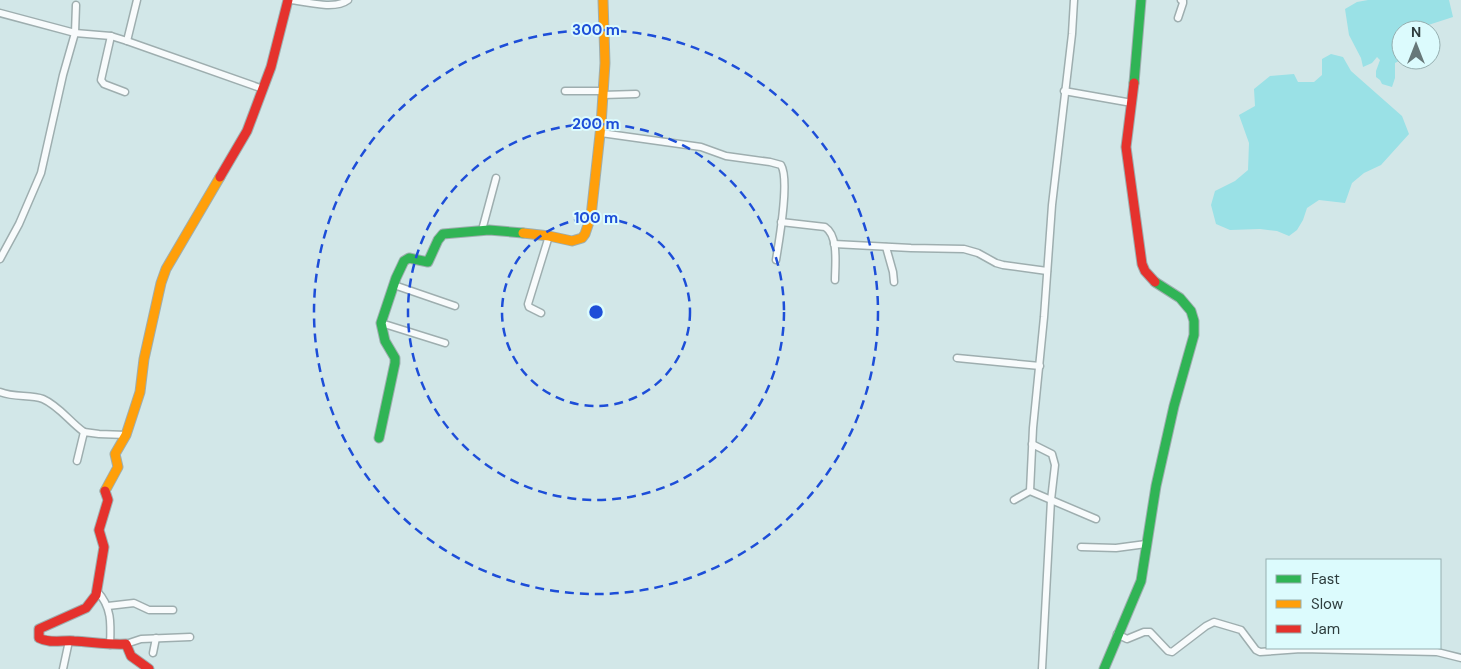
<svg xmlns="http://www.w3.org/2000/svg" width="1461" height="669" font-family="'DM Sans',sans-serif">
<style>
.water{fill:#9ae1e6}
.lines{fill:none;stroke-linecap:round;stroke-linejoin:round}
.street-casing{stroke:#9eaeaf;stroke-width:9}
.fast-casing{stroke:#9eaeaf;stroke-width:11}
.slow-casing{stroke:#9eaeaf;stroke-width:11}
.jam-casing{stroke:#9eaeaf;stroke-width:11}
.street{stroke:#f8fbfc;stroke-width:6}
.fast{stroke:#30b455;stroke-width:9}
.slow{stroke:#ff9f0a;stroke-width:9}
.jam{stroke:#e5322d;stroke-width:9}
.ring{fill:none;stroke:#1d4ed8;stroke-width:2.5;stroke-dasharray:9 6}
.centre{fill:#1d4ed8;stroke:#dcfbfd;stroke-width:2.5}
.ring-label{font-size:15px;text-anchor:middle;font-weight:bold;fill:#1d4ed8;stroke:#dcfbfd;stroke-width:4;stroke-linejoin:round;paint-order:stroke}
</style>
<rect width="100%" height="100%" fill="#d2e7e8"/>
<g class="water">
<polygon points="1368,0 1449,0 1453,17 1419,28 1419,30 1401,30 1401,60 1395,63 1395,78 1392,87 1382,84 1380,80 1376,77 1376,71 1380,60 1377,57 1372,63 1363,67 1361,58 1349,35 1345,9 1357,2"/>
<polygon points="1331,54 1343,57 1351,71 1402,116 1409,134 1381,165 1364,173 1352,183 1345,203 1319,200 1307,208 1303,220 1297,230 1289,236 1277,231 1260,229 1230,230 1216,224 1211,205 1215,191 1235,181 1248,170 1249,143 1239,115 1255,106 1254,89 1270,76 1294,74 1298,82 1314,82 1322,75 1322,59"/>
</g>
<g class="lines">
<g class="street-casing">
<g id="street">
<path d="M291,0C306,2 335,10 348,0"/>
<polyline points="0,13 75,33 111,36 127,41 263,89"/>
<polyline points="1178,18 1183,3 1183,1 1181,0"/>
<polyline points="111,36 101,80 104,84 125,92"/>
<polyline points="127,41 137,0"/>
<polyline points="565,91 602,91"/>
<polyline points="1064,91 1132,103"/>
<polyline points="602,95 636,94"/>
<path d="M601,133L701,147L726,156L770,162L781,165C790,180 779,241 776,260"/>
<path d="M781,222L825,227C839,236 835,265 835,280"/>
<polyline points="482,230 496,178"/>
<polyline points="834,244 911,248 964,249 978,253 996,263 1003,265 1047,271"/>
<polyline points="886,247 893,272 894,282"/>
<polyline points="0,259 19,224 41,173 63,75 75,33 76,5"/>
<polyline points="394,285 455,306"/>
<polyline points="541,313 529,307 528,304 549,236"/>
<polyline points="381,323 445,343"/>
<polyline points="957,358 1040,366"/>
<path d="M0,392C14,398 31,394 43,399C59,406 70,422 84,432"/>
<polyline points="1032,444 1052,454 1055,465 1051,500 1042,669"/>
<polyline points="77,461 84,432 99,434 126,435"/>
<polyline points="1030,491 1096,519"/>
<polyline points="1014,500 1030,491 1033,428 1044,317 1052,205 1072,34 1074,0"/>
<polyline points="1081,547 1116,548 1146,544"/>
<path d="M97,591C112,607 111,624 110,645"/>
<polyline points="108,606 134,603 149,610 173,610"/>
<polyline points="1117,634 1127,639 1144,632 1150,632 1168,651 1172,652 1206,626 1214,622 1241,630 1256,650 1260,652 1301,649 1437,652 1461,658"/>
<polyline points="126,644 141,639 190,637"/>
<polyline points="153,653 156,638"/>
<polyline points="63,669 69,641"/>
</g>
</g>
<g class="fast-casing">
<g id="fast">
<polyline points="1134,83 1141,0"/>
<polyline points="379,438 395,363 395,358 385,341 381,323 396,278 404,261 409,258 428,262 438,240 443,234 489,230 523,233"/>
<polyline points="1104,669 1141,581 1156,486 1174,406 1194,335 1194,321 1191,311 1180,298 1155,282"/>
</g>
</g>
<g class="slow-casing">
<g id="slow">
<polyline points="523,233 549,236 572,241 582,238 585,234 591,216 601,125 605,63 603,0"/>
<polyline points="105,491 118,467 115,454 126,435 140,392 144,359 161,283 166,269 220,177"/>
</g>
</g>
<g class="jam-casing">
<g id="jam">
<polyline points="1134,83 1126,147 1142,264 1145,271 1155,282"/>
<polyline points="220,177 247,131 271,67 288,0"/>
<path d="M105,491L108,500L99,530L104,547L96,595L86,608L39,629V638C50,644 62,640 74,641C92,642 108,645 126,644L131,656L149,669"/>
</g>
</g>
<use href="#street" class="street"/>
<use href="#fast" class="fast"/>
<use href="#slow" class="slow"/>
<use href="#jam" class="jam"/>
</g>
<g class="ring">
<circle cx="596" cy="312" r="94"/>
<circle cx="596" cy="312" r="188"/>
<circle cx="596" cy="312" r="282"/>
</g>
<circle cx="596" cy="312" r="8" class="centre"/>
<g class="ring-label">
<text x="596" y="35">300 m</text>
<text x="596" y="129">200 m</text>
<text x="596" y="223">100 m</text>
</g>
<rect x="1266" y="559" width="175" height="90" fill="#dcfbfd" stroke="#96afb0"/>
<rect x="1276" y="575" width="25" height="8" fill="#30b455" stroke="#96afb0"/>
<text x="1311" y="584" font-size="15" fill="#2d3c3d">Fast</text>
<rect x="1276" y="600" width="25" height="8" fill="#ff9f0a" stroke="#96afb0"/>
<text x="1311" y="609" font-size="15" fill="#2d3c3d">Slow</text>
<rect x="1276" y="625" width="25" height="8" fill="#e5322d" stroke="#96afb0"/>
<text x="1311" y="634" font-size="15" fill="#2d3c3d">Jam</text>
<g transform="translate(1416 45)"><circle r="24" fill="#dcfbfd" stroke="#96afb0"/>
<path d="M0-4L9 19L0 12L-9 19Z" fill="#677879"/>
<text y="-8" font-size="14" font-weight="bold" text-anchor="middle" fill="#2d3c3d">N</text>
</g>
</svg>
